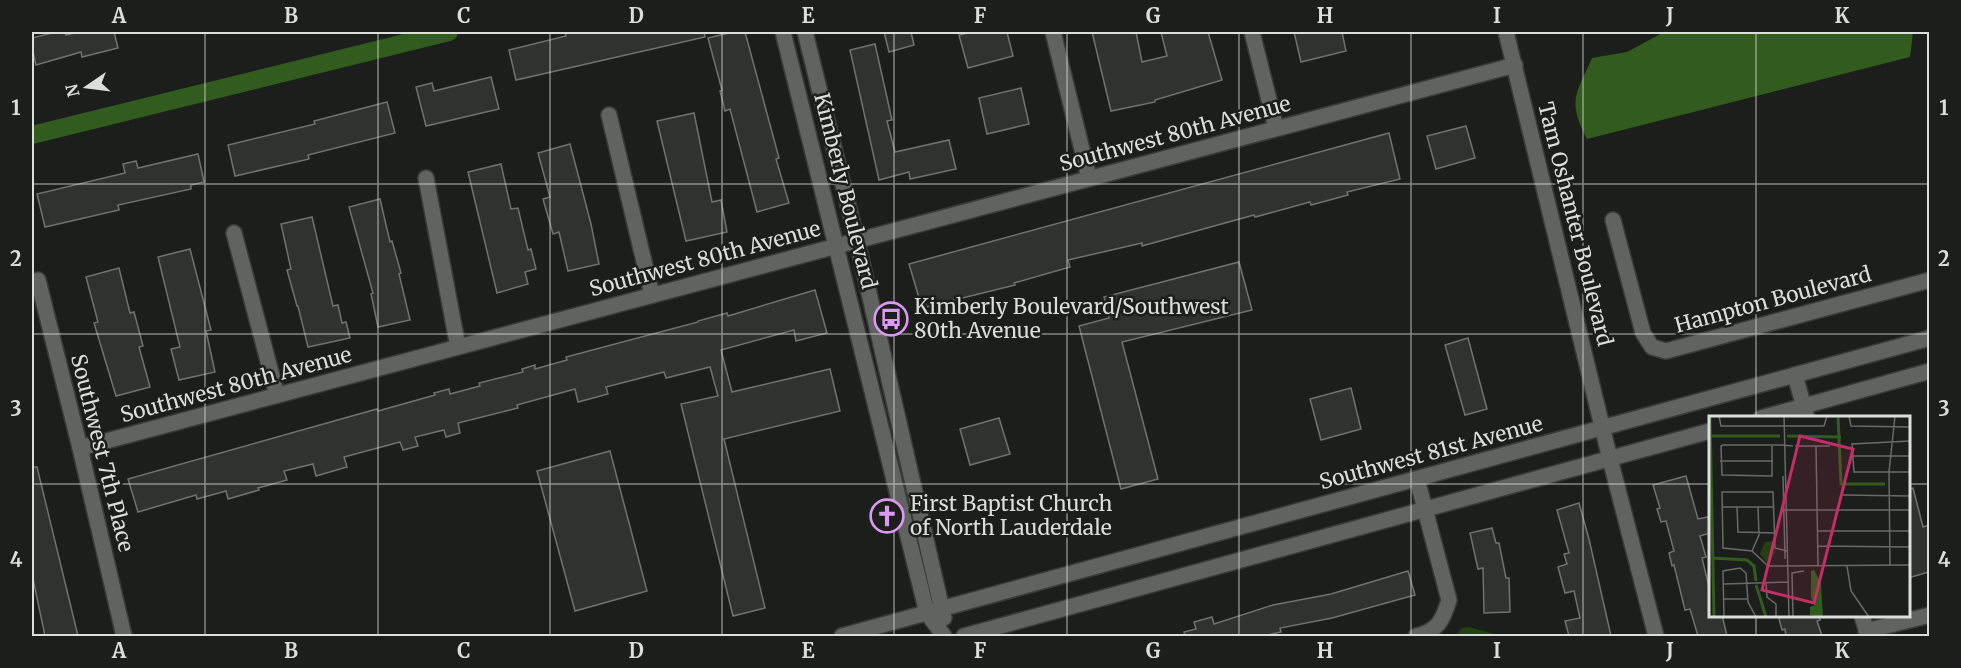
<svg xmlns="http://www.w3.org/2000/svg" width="1961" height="668" font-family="Merriweather,serif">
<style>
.green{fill:#224213}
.water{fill:#325c1d}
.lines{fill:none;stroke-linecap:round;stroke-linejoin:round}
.canal{stroke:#325c1d;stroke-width:18}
.building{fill:#30322f;stroke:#6f726e;stroke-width:1.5}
.minor-casing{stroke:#393b39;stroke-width:18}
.minor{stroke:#616360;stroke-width:15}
.grid{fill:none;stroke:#dcdedc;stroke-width:1.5;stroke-opacity:0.55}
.labels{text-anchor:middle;stroke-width:5;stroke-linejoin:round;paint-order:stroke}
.street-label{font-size:21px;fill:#dcdedc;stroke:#1c1e1b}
.poi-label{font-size:21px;fill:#dcdedc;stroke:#1c1e1b;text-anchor:start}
.inset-river{fill:none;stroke:#325c1d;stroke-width:3}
.inset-road{fill:none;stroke:#696b68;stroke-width:1.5}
.view{fill:#c52c68;fill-opacity:0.15;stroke:#c52c68;stroke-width:3}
.inset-edge{fill:none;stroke:#dcdedc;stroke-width:3}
.neatline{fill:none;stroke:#dcdedc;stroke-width:2}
.grid-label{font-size:20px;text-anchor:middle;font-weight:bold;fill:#dcdedc}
</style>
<rect width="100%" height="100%" fill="#1c1e1b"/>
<polygon class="green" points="1469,627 1501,636 1455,636 1462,628"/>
<path class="water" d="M1664,32H1913L1910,57L1587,139C1567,100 1576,95 1592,58L1627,52Z"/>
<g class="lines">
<polyline class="canal" points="32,135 449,32"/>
</g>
<g class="building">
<polygon points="56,32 65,32 66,35 78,32 114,32 118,48 82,57 81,52 36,65 32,47 32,38"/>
<polygon points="565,32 704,32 705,37 516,80 509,50 566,36"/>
<polygon points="733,32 745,32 779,158 776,159 789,203 757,212 730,109 725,111 720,91 722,90 708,38"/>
<polygon points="884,32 911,32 914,45 889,52"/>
<polygon points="973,32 1007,32 1013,56 968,68 959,35"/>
<polygon points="1092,32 1136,32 1142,62 1167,56 1161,32 1208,32 1222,80 1155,100 1155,102 1111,111"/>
<polygon points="1294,32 1342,32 1346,51 1301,62"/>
<polygon points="875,44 892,120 887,121 895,152 949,140 956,169 910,179 909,172 879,180 850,50"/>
<polygon points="491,77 499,109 426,126 416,87 432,83 434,91"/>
<polygon points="1021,88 1029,124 987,134 979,98"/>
<polygon points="387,102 395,133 308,155 309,159 235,176 228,145 315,124 314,121"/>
<polygon points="694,113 712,202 721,200 727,232 686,241 657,121"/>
<polygon points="1466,126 1475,158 1436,169 1427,136"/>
<polygon points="1389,133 1400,179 1347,192 1348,195 1311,205 1310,202 1255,217 1254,215 1142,246 1142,243 1068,260 1070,267 1014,283 1015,285 922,308 909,264"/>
<polygon points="570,144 591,224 599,264 568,271 559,232 553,234 543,199 550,197 538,153"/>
<polygon points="198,154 204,182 191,185 191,189 118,205 119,210 45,227 37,194 125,173 123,164 136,161 138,168"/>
<polygon points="501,164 511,209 518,208 528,250 531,249 536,269 525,272 528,284 497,293 468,172"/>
<polygon points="380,199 390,242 392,241 401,273 399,274 410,320 378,327 371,294 373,293 349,207"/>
<polygon points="312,217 333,306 338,305 342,323 346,322 350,338 308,347 298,306 297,306 287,270 291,269 281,224"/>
<polygon points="190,249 211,330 206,331 215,372 179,380 171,349 180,347 158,257"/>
<polygon points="1239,262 1252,310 1122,342 1158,479 1121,489 1079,326 1109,318 1104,297"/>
<polygon points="119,268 130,313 134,312 143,346 139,347 150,387 116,396 94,323 98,322 86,277"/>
<polygon points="815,290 827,333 796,341 794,330 721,350 732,392 830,369 840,411 724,439 765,608 733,616 681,404 718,396 710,367 666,378 664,372 606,387 608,394 578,402 575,389 517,405 518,408 458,423 460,433 446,437 444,430 415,437 418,446 403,450 400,442 344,457 347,467 316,476 313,464 284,471 287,480 258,488 259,490 228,499 226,491 197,499 196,495 138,512 128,479 377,409 378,411 435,395 434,393 449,389 450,394 480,386 479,383 523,372 522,369 535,365 535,369 567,360 566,357 698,322 698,321 727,313 728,316"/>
<polygon points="1468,338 1487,409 1465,415 1445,345"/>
<polygon points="1351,388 1361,429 1321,440 1310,399"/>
<polygon points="999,418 1010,454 970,465 960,429"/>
<polygon points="610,451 647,591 575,611 537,471"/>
<polygon points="32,467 37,467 78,636 45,636 32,574"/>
<polygon points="1686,476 1698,519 1708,517 1710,526 1710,533 1700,536 1706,557 1702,558 1710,591 1710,615 1722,615 1727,636 1698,636 1690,609 1685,610 1674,565 1672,566 1669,553 1674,551 1666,521 1661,522 1657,509 1660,508 1653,485"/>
<polygon points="1913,488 1923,527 1929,525 1929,572 1908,578 1908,489"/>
<polygon points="1579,503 1589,539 1611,636 1569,636 1565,621 1580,618 1574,591 1565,593 1558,567 1567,564 1564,554 1569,553 1557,510"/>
<polygon points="1492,528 1496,543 1499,543 1506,578 1509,578 1510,612 1484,613 1483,568 1478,569 1470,533"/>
<polygon points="1408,571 1415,595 1332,618 1280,628 1281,632 1263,636 1185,636 1184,632 1196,629 1194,622 1212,617 1214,624 1273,605 1331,594"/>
<polygon points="1778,615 1820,615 1820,620 1817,621 1822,636 1786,636 1785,629 1782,630"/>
</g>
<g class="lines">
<g class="minor-casing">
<g id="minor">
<polyline points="783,32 927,613 944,636"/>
<polyline points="805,32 857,241 944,618"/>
<polyline points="1053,32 1089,178"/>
<polyline points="1252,32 1276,128"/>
<polyline points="1506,32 1610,459 1656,636"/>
<polyline points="609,115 652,295"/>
<polyline points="426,178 458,347"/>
<polyline points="1613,220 1643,333 1652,347 1666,351 1930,280"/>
<polyline points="234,233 277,395"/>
<polyline points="38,280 80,448 124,636"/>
<polyline points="1795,375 1807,418"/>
<polyline points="1761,418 1930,371"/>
<polyline points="80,448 1515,65"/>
<polyline points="1862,616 1868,636"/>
<polyline points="1866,631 1930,615"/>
<polyline points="842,636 1930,338"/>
<polyline points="964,636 1710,431"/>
<path d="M1416,636C1438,631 1443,620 1449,600L1417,479"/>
</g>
</g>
<use href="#minor" class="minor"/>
</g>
<path class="grid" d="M205,32V636M378,32V636M550,32V636M722,32V636M894,32V636M1067,32V636M1239,32V636M1411,32V636M1583,32V636M1756,32V418M32,184H1930M32,334H1930M32,484H1710M1908,484H1930M1756,616V636"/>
<defs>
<g id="bus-ring" transform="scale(1.725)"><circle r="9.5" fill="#1c1e1b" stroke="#dc99f4" stroke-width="1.5"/><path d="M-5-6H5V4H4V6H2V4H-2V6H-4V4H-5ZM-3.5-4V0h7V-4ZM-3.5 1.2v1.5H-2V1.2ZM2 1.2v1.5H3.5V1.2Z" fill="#dc99f4"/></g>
<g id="church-ring" transform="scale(1.725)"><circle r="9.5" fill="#1c1e1b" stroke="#dc99f4" stroke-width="1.5"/><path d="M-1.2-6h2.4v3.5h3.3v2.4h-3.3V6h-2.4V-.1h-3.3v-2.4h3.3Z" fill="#dc99f4"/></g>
</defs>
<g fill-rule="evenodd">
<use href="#bus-ring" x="891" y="319"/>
<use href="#church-ring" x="887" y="516"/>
</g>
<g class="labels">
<g class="street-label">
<text transform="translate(1175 134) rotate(-15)" y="7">Southwest 80th Avenue</text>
<text transform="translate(845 191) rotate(76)" y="7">Kimberly Boulevard</text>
<text transform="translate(1575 224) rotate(76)" y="7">Tam Oshanter Boulevard</text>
<text transform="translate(705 259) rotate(-15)" y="7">Southwest 80th Avenue</text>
<text transform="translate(1773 300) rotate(-15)" y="7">Hampton Boulevard</text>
<text transform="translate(236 385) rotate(-15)" y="7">Southwest 80th Avenue</text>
<text transform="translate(102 453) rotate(76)" y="7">Southwest 7th Place</text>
<text transform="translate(1431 453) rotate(-15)" y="7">Southwest 81st Avenue</text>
</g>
<g class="poi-label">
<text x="914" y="314">Kimberly Boulevard/Southwest<tspan x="914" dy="24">80th Avenue</tspan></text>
<text x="910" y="511">First Baptist Church<tspan x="910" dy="24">of North Lauderdale</tspan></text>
</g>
</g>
<g transform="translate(1709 416)">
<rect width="201" height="201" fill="#1c1e1b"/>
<path d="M64,125L66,136L59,148L51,138L56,126Z" fill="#224213"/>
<path d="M105,154L112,167L114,201L101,199V191L106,189L102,182V155Z" fill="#325c1d"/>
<path class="inset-river" d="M1,0L5,201M129,0L132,68H176M2,20H71M78,20L132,21M4,142L38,144L45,150L47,165M47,169L57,201"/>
<path class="inset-road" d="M10,0L12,10H115L118,0M75,0L80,201M140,0L142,10L201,11M201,25L143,28L145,56H201M63,30V60L13,59L12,30L14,29H73L84,30M86,30H121M107,30L109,150M143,40H201M11,45H64M74,60L76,143M134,79L201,80M13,91H65M28,91L29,116L66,117M75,94H201M108,115H201M109,130L201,131M43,135L50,119L49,91M78,135L66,132L64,76H13L14,132L43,135L59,150L201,149M138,150L142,175L160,201M181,150L180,56L186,0M57,167L58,181L67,188V201M15,168L79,166M15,183H38M15,201L14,155L31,152L37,157L39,186L47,201M84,201L83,157L95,155"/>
<path class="view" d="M91,20L144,33L105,187L53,174Z"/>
<rect width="201" height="201" class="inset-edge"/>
</g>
<rect width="1961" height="668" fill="none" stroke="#1c1e1b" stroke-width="66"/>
<g transform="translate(87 87) rotate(256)" stroke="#1c1e1b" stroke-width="4.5" paint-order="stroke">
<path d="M0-4.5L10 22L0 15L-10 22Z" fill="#dcdedc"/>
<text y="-9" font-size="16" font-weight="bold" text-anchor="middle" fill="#dcdedc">N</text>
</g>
<rect x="33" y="33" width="1895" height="602" class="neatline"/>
<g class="grid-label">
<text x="119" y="23">A</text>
<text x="291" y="23">B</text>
<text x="464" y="23">C</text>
<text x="636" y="23">D</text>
<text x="808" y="23">E</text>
<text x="980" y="23">F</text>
<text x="1153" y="23">G</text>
<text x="1325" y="23">H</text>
<text x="1497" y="23">I</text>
<text x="1670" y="23">J</text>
<text x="1842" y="23">K</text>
<text x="16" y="115">1</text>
<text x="1944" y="115">1</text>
<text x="16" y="266">2</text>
<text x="1944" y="266">2</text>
<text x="16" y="416">3</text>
<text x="1944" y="416">3</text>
<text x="16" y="567">4</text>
<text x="1944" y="567">4</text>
<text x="119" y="658">A</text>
<text x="291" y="658">B</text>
<text x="464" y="658">C</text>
<text x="636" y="658">D</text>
<text x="808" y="658">E</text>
<text x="980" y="658">F</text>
<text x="1153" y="658">G</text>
<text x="1325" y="658">H</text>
<text x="1497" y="658">I</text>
<text x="1670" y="658">J</text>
<text x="1842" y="658">K</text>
</g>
</svg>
